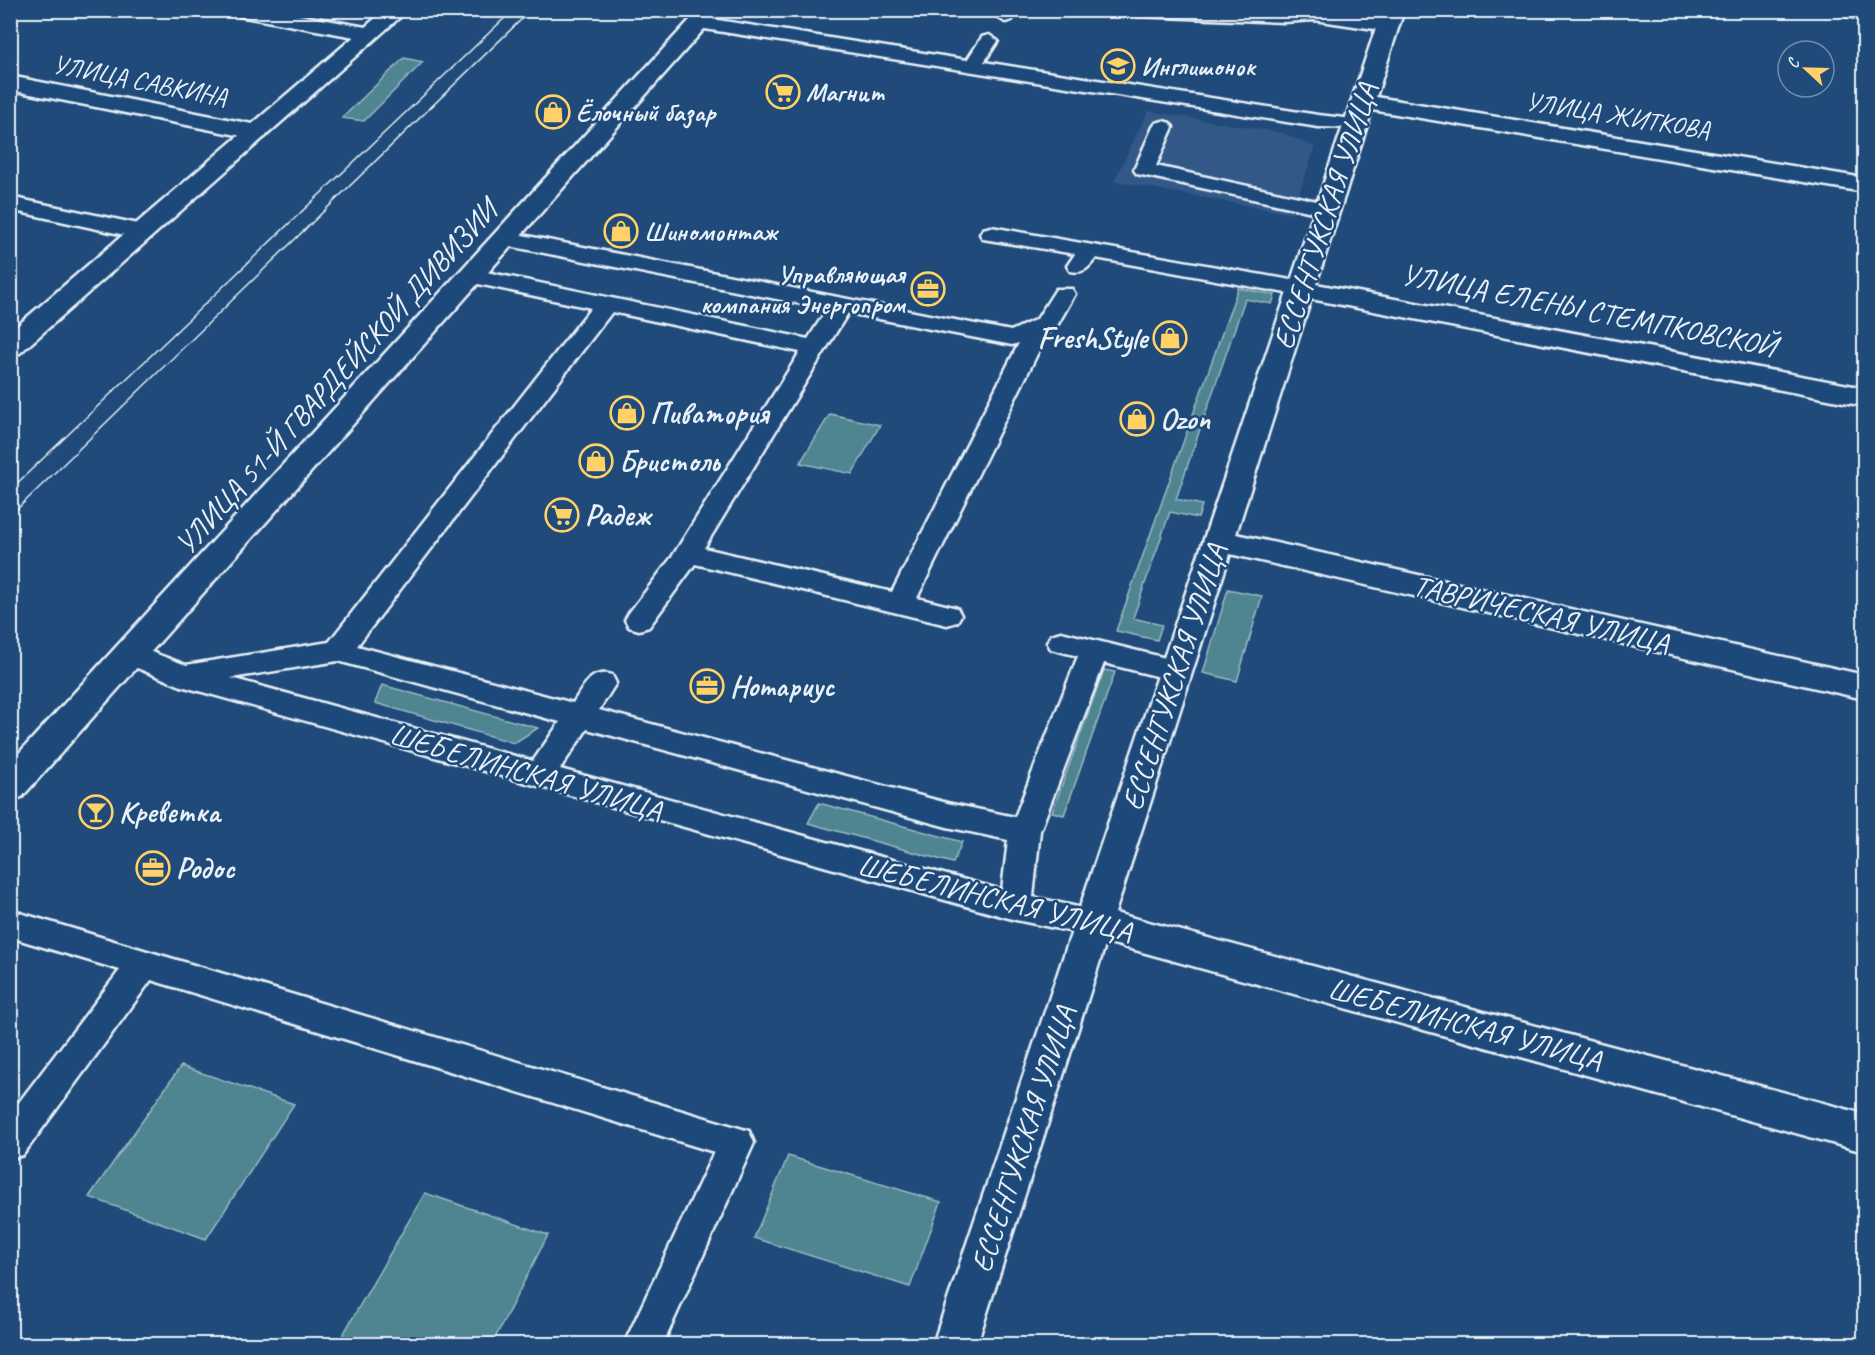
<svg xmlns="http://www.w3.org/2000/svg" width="1875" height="1355" font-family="Caveat,sans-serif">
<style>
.built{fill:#325888}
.green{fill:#508491;stroke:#9cbac4;stroke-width:1.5}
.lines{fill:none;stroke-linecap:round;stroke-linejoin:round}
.lane-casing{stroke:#e8f1f8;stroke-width:5}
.street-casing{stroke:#e8f1f8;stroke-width:5}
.secondary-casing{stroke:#e8f1f8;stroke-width:5}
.lane{fill:#1f4a7a;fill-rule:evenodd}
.street{fill:#1f4a7a;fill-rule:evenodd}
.secondary{fill:#1f4a7a;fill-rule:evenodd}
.tram{stroke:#e8f1f8;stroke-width:1.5}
.labels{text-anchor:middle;stroke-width:5;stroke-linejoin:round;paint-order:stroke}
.far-poi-label{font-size:26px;font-weight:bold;fill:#e8f1f8;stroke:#1f4a7a;text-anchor:start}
.far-street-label{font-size:26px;fill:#e8f1f8;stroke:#1f4a7a}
.street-label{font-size:30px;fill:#e8f1f8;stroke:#1f4a7a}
.poi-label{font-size:30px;font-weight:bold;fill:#e8f1f8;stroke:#1f4a7a;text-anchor:start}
</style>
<rect width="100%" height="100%" fill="#1f4a7a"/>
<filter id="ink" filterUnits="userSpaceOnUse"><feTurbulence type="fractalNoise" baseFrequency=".0167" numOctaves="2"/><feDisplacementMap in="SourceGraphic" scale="12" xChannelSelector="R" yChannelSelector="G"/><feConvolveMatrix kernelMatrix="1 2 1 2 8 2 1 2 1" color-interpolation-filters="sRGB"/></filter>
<g filter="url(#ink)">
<polygon class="built" points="1148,111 1283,133 1315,147 1292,214 1114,181"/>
<g class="green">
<polygon points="404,58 423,62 364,121 342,118"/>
<polygon points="1238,288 1275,295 1272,304 1245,299 1176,499 1202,505 1198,518 1170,512 1133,618 1162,625 1157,640 1116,631"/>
<polygon points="830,414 880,425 852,474 800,463"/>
<polygon points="1228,589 1262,596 1237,681 1203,673"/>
<polygon points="1104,670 1115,672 1064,815 1052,812"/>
<polygon points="382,685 538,728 514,743 375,703"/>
<polygon points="819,803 962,842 953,863 808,823"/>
<polygon points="181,1066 294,1104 206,1239 89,1197"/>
<polygon points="788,1156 941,1202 910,1287 754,1238"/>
<polygon points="425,1193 548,1235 492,1344 358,1344 341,1338"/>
</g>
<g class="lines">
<g class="lane-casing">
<g id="lane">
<polygon points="230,10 272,10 371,28 380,34 371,40 239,16"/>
<polygon points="998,10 1017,10 1012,20 1005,22 996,16"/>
<path d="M1128,10C1165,10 1383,4 1397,25L1388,31L1314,20L1284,22L1137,16Z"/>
<polygon points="699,17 967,60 982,37 989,35 998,41 984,62 1318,115 1362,120 1365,124 1362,128 1318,127 692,27 690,23"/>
<polygon points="1163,121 1170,123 1173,127 1156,166 1326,203 1334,204 1337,209 1334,214 1326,215 1137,174 1134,170 1153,127 1156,123"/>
<polygon points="10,197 143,225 151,227 154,232 151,237 143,239 10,210"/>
<path d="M991,227L1302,282L1310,284L1313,289L1310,294L1302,296L1096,258C1088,268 1084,274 1070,271L1067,266L1075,254L983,239L980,234L983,229Z"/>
<path d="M507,232L1011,331L1037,319L1056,289H1072L1075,294L1058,324L1048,332L917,598L957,608L961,615L957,622L947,625L695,564L649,627L639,630L629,627L625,620L629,613L672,557L800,352L612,312L357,646L573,703C584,687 590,669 612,675L616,683L599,710L947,803L1015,817L1078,656L1051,649L1047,642L1051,635L1061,632L1186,663L1190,670L1186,677L1176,681L1104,663L1040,831L1033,897L1104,913L1109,923L1104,933L1093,936L1016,920L181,686L120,661L116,654L120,647L130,644L186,665L329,642L591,308L464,281L461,276L464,271L472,269L808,339L827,309L499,244L496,239L499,234ZM848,313L1012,345L1019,343L892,592L704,548ZM338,661L560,722L533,761L231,678ZM587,729L947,827L1008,840L1002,890L560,769Z"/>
<polygon points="10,910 749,1131 754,1143 663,1344 624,1344 714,1152 151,980 23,1155 10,1159 10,1114 120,970 10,937"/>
</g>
</g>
<g class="street-casing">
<g id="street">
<polygon points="1382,10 1404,10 1376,97 1864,178 1864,192 1372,110 1316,284 1864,388 1864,406 1311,299 1236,534 1864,675 1864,699 1230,554 1115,913 1864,1114 1864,1152 1106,942 977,1344 933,1344"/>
<polygon points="1838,10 1864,10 1864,19 1840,15"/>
<polygon points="10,76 257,125 265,127 269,132 265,137 257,139 10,90"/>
</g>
</g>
<g class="secondary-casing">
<g id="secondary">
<polygon points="385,10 408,10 20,353 10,355 10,332"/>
<polygon points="699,10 721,10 22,797 10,801 10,763"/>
</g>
</g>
<use href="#lane" class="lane"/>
<use href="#street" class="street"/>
<use href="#secondary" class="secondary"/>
<g class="tram">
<polyline points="10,490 513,10"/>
<polyline points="10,516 531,10"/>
</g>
</g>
</g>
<defs>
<g id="school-ring" transform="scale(1.725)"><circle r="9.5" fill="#1f4a7a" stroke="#ffd166" stroke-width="1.5"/><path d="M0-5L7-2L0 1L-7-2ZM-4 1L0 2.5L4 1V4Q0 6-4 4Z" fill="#ffd166"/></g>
<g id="supermarket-ring" transform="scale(1.725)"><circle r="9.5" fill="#1f4a7a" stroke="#ffd166" stroke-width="1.5"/><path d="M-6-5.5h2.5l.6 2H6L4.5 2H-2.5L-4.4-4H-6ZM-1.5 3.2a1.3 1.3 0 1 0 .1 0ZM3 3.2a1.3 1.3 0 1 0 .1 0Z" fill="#ffd166"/></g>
<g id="shop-ring" transform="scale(1.725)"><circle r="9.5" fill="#1f4a7a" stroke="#ffd166" stroke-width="1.5"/><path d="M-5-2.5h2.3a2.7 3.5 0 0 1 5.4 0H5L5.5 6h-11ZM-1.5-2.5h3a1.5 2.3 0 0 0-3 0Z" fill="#ffd166"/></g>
<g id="office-ring" transform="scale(1.725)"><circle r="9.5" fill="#1f4a7a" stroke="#ffd166" stroke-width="1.5"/><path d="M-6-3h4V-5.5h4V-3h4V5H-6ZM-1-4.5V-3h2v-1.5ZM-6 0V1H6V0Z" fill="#ffd166"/></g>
<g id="bar-ring" transform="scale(1.725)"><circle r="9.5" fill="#1f4a7a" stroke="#ffd166" stroke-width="1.5"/><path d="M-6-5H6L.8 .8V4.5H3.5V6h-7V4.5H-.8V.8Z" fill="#ffd166"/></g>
</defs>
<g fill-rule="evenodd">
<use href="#school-ring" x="1118" y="66"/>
<use href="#supermarket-ring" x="783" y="92"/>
<use href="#shop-ring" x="553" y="112"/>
<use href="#shop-ring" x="621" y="231"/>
<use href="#office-ring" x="928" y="289"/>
<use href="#shop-ring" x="1170" y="338"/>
<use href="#shop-ring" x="627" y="413"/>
<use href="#shop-ring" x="1137" y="419"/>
<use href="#shop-ring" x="596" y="461"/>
<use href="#supermarket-ring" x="562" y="515"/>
<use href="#office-ring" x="707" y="686"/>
<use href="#bar-ring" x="96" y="812"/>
<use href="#office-ring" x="153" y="868"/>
</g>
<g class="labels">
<g class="far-poi-label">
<text x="1141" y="75">Инглишонок</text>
<text x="806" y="101">Магнит</text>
<text x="576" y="121">Ёлочный базар</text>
<text x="644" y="240">Шиномонтаж</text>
<text x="905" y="283" text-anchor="end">Управляющая<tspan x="905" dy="30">компания Энергопром</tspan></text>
</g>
<g class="far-street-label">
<text transform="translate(140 80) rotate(11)" y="9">УЛИЦА САВКИНА</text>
<text transform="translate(1618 115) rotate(9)" y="9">УЛИЦА ЖИТКОВА</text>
</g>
<g class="street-label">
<text transform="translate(1325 216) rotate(-72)" y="10">ЕССЕНТУКСКАЯ УЛИЦА</text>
<text transform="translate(1589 310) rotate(11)" y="10">УЛИЦА ЕЛЕНЫ СТЕМПКОВСКОЙ</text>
<text transform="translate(336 377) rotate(-48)" y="10">УЛИЦА 51-Й ГВАРДЕЙСКОЙ ДИВИЗИИ</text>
<text transform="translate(1541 614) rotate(13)" y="10">ТАВРИЧЕСКАЯ УЛИЦА</text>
<text transform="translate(1174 677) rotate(-72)" y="10">ЕССЕНТУКСКАЯ УЛИЦА</text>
<text transform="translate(526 772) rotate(16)" y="10">ШЕБЕЛИНСКАЯ УЛИЦА</text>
<text transform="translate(995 898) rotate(14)" y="10">ШЕБЕЛИНСКАЯ УЛИЦА</text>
<text transform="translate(1465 1024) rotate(15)" y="10">ШЕБЕЛИНСКАЯ УЛИЦА</text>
<text transform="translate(1023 1139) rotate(-72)" y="10">ЕССЕНТУКСКАЯ УЛИЦА</text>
</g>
<g class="poi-label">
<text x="1147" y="348" text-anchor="end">FreshStyle</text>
<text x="650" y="423">Пиватория</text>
<text x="1160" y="429">Ozon</text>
<text x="619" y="471">Бристоль</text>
<text x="585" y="525">Радеж</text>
<text x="730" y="696">Нотариус</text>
<text x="119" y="822">Креветка</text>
<text x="176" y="878">Родос</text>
</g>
</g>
<rect width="1875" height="1355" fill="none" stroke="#1f4a7a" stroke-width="36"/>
<rect x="18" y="18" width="1839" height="1319" fill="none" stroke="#e8f1f8" stroke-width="2" filter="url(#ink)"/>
<g transform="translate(1806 69) rotate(292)"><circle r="28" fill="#1f4a7a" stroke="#6f8dac" stroke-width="1.5"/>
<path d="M0-4.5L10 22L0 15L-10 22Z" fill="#ffd166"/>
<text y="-9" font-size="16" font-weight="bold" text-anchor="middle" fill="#e8f1f8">С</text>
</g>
</svg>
